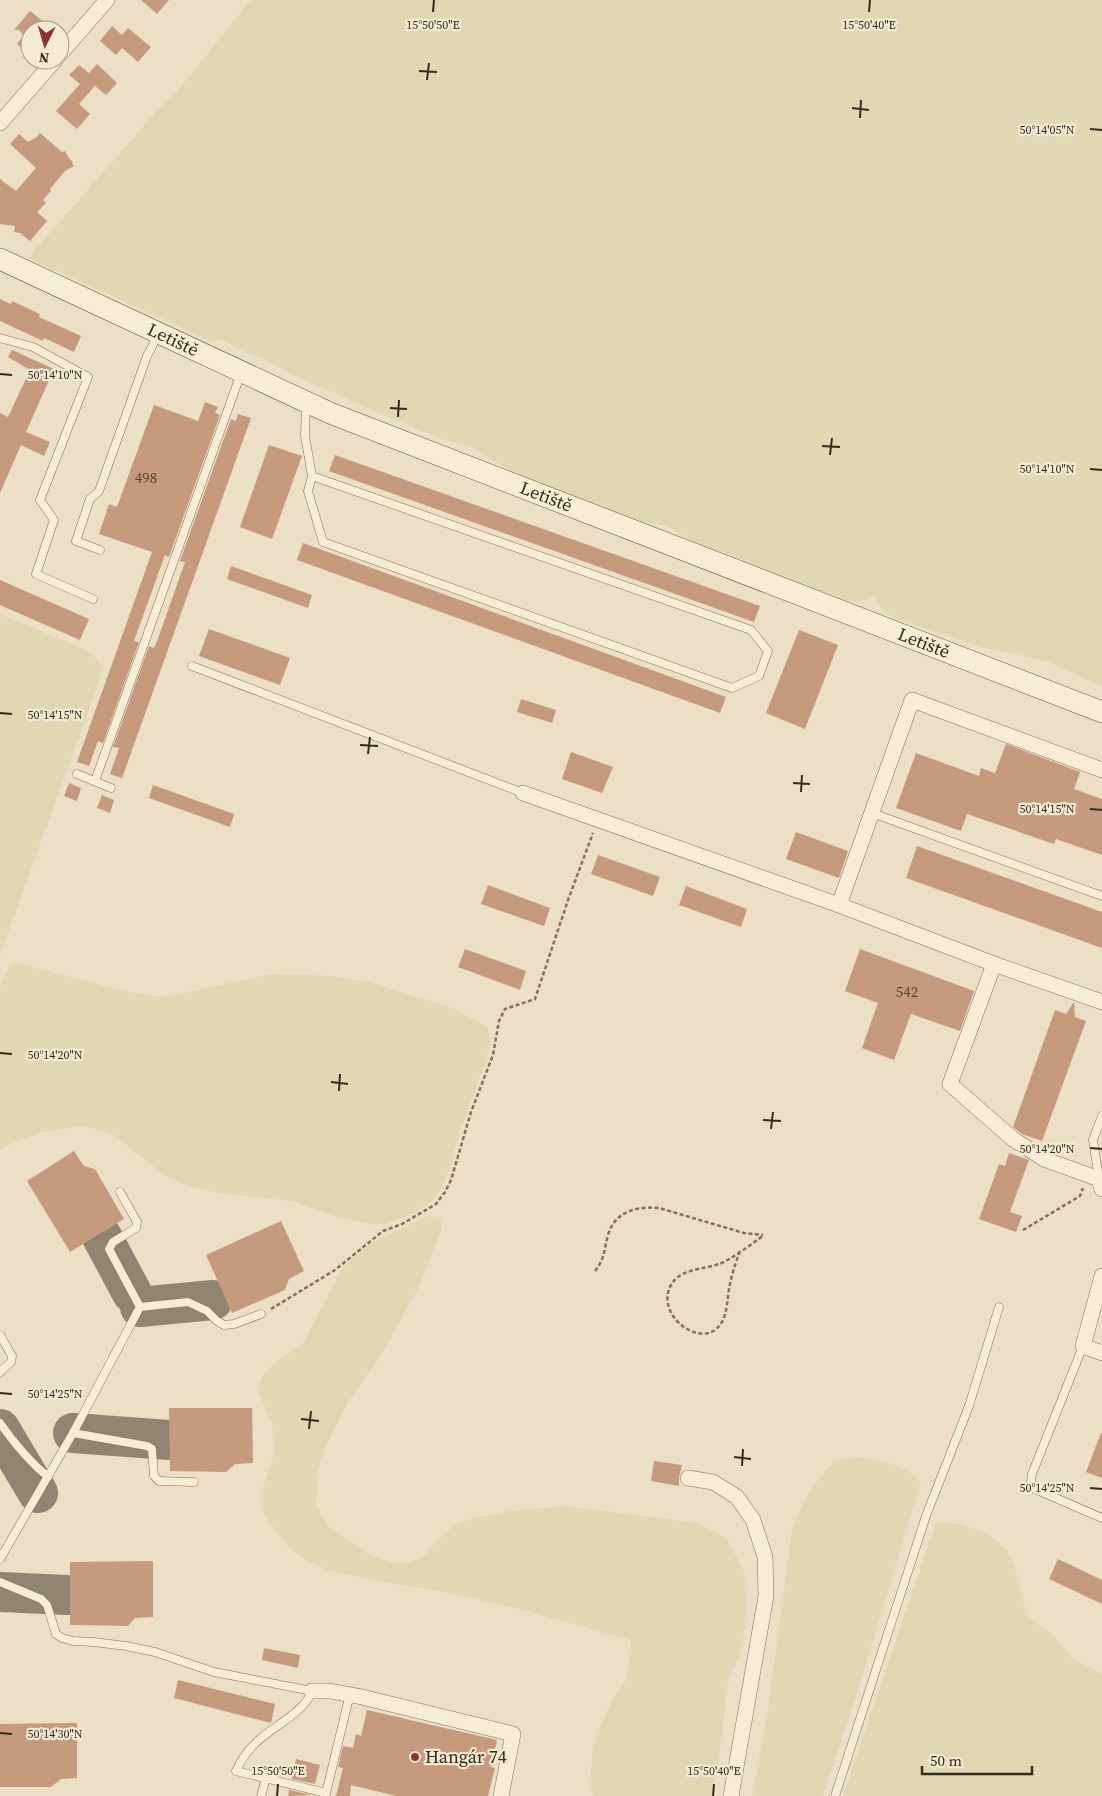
<svg xmlns="http://www.w3.org/2000/svg" width="1102" height="1796" font-family="'Source Serif 4',serif">
<style>
.farmland{fill:#e0d8b3}
.lines{fill:none;stroke-linecap:round;stroke-linejoin:round}
.taxiway{stroke:#908472;stroke-width:40}
.building{fill:#c69b7d}
.lane-casing{stroke:#84715c;stroke-width:9}
.street-casing{stroke:#84715c;stroke-width:16}
.secondary-casing{stroke:#66533f;stroke-width:22}
.path{stroke:#84715c;stroke-width:2.5;stroke-dasharray:4 2.5;stroke-linecap:butt}
.lane{stroke:#f6edd7;stroke-width:8}
.street{stroke:#f6edd7;stroke-width:15}
.secondary{stroke:#f6edd7;stroke-width:21}
.ticks{fill:none;stroke:#352a1f;stroke-width:2}
.poi-dot{fill:#8f3132;stroke:#f3ead4;stroke-width:2}
.labels{text-anchor:middle;stroke-width:4.5;stroke-linejoin:round;paint-order:stroke}
.number-label{font-size:15px;fill:#594636}
.street-label{font-size:18px;fill:#352a1f;stroke:#f3ead4}
.poi-label{font-size:18px;fill:#352a1f;stroke:#f3ead4;text-anchor:start}
.ticks-label{font-size:12px;text-anchor:middle;fill:#352a1f;stroke:#f3ead4;stroke-width:4.5;stroke-linejoin:round;paint-order:stroke}
</style>
<rect width="100%" height="100%" fill="#ebdfc5"/>
<g class="farmland">
<polygon points="251,0 1102,0 1102,686 1049,662 982,647 893,618 881,609 874,595 866,601 844,600 691,541 668,526 640,522 569,496 506,468 471,447 447,441 416,429 298,377 262,358 240,350 221,339 213,342 28,258 155,113 174,95"/>
<polygon points="0,614 79,647 94,656 103,667 96,690 0,955"/>
<polygon points="18,963 123,991 165,997 272,974 334,976 370,982 455,1009 488,1028 490,1041 486,1061 461,1128 448,1173 439,1193 429,1203 414,1213 386,1224 374,1225 331,1215 292,1201 217,1193 186,1185 166,1176 133,1151 118,1137 103,1131 83,1126 38,1133 6,1146 0,1151 0,988 10,964"/>
<polygon points="430,1215 441,1218 441,1230 420,1285 383,1352 348,1402 324,1450 317,1475 316,1506 329,1527 367,1553 389,1562 408,1563 422,1558 434,1544 455,1524 473,1518 510,1511 566,1506 698,1523 727,1539 744,1571 747,1603 746,1620 743,1642 738,1659 730,1675 726,1692 722,1738 712,1796 593,1796 590,1783 593,1748 599,1729 612,1701 626,1679 631,1648 631,1640 527,1611 449,1593 378,1581 327,1570 305,1560 289,1547 267,1520 263,1509 262,1495 264,1483 274,1454 274,1439 272,1425 258,1390 260,1381 265,1373 281,1358 302,1345 343,1267 353,1258 373,1242"/>
<polygon points="857,1457 890,1463 907,1470 921,1482 861,1681 823,1796 752,1796 767,1717 792,1530 802,1505 815,1483 834,1461"/>
<polygon points="936,1522 960,1524 988,1534 1008,1551 1015,1568 1027,1616 1053,1635 1073,1659 1102,1674 1102,1796 843,1796"/>
</g>
<g class="lines">
<g class="taxiway">
<polyline points="101,1235 132,1293"/>
<polyline points="140,1307 213,1300"/>
<polyline points="0,1429 38,1493"/>
<polyline points="73,1433 169,1440"/>
<polyline points="0,1592 67,1595"/>
</g>
</g>
<g class="building">
<polygon points="141,0 169,0 157,14"/>
<polygon points="30,11 54,30 30,30 30,54 17,44 24,35 19,30 14,30"/>
<polygon points="112,26 122,35 128,28 151,47 138,62 122,48 116,55 100,41"/>
<polygon points="97,64 117,83 106,95 95,86 79,104 90,114 77,129 56,111 80,84 69,75 79,65 89,73"/>
<polygon points="40,133 62,152 65,151 69,158 73,162 72,163 74,166 65,171 50,189 51,191 43,200 46,203 37,212 47,221 30,241 20,233 14,232 15,226 0,224 0,179 16,191 36,168 10,144 19,134 28,142 37,137"/>
<polygon points="0,299 11,304 12,301 40,314 39,317 81,336 74,352 44,338 43,341 0,321"/>
<polygon points="12,350 54,369 26,432 50,442 44,456 21,445 0,493 0,413 8,417 30,370 8,357"/>
<polygon points="205,402 218,407 215,413 220,415 169,557 165,555 134,641 139,642 103,743 98,741 89,766 77,762 152,552 99,534 109,504 117,507 154,405 198,421"/>
<polygon points="238,414 251,418 122,778 110,774 119,748 113,747 149,646 154,648 159,636 185,562 180,561 231,419 236,421"/>
<polygon points="269,445 302,456 272,539 240,527"/>
<polygon points="335,455 760,606 754,622 329,471"/>
<polygon points="303,543 726,697 720,713 297,560"/>
<polygon points="231,566 312,595 308,608 227,579"/>
<polygon points="0,580 89,619 80,640 0,605"/>
<polygon points="209,629 290,658 280,685 199,656"/>
<polygon points="799,630 838,645 805,729 766,713"/>
<polygon points="521,699 556,710 552,723 517,712"/>
<polygon points="1006,744 1080,772 1074,789 1102,799 1102,855 1056,839 1054,844 967,814 961,831 896,808 916,753 979,776 981,768 995,773"/>
<polygon points="571,752 613,767 602,793 562,779"/>
<polygon points="69,783 81,788 77,801 64,796"/>
<polygon points="153,785 234,814 230,827 149,798"/>
<polygon points="102,795 114,800 110,813 97,808"/>
<polygon points="796,832 848,851 839,878 786,859"/>
<polygon points="917,846 1102,912 1102,948 906,878"/>
<polygon points="598,855 660,877 653,896 591,874"/>
<polygon points="488,885 550,908 544,926 481,904"/>
<polygon points="686,886 747,909 741,927 679,905"/>
<polygon points="465,949 526,971 520,990 458,967"/>
<polygon points="860,949 974,991 960,1031 911,1014 894,1060 862,1048 878,1003 845,991"/>
<polygon points="1074,1002 1075,1017 1086,1021 1042,1141 1022,1134 1013,1127 1055,1010 1066,1014"/>
<polygon points="74,1151 84,1166 95,1169 124,1219 70,1252 27,1181"/>
<polygon points="1009,1153 1029,1160 1010,1212 1022,1216 1016,1232 979,1219 999,1164 1005,1166"/>
<polygon points="281,1221 304,1271 289,1279 285,1290 232,1313 206,1255"/>
<polygon points="169,1408 252,1408 253,1463 235,1464 226,1472 170,1471"/>
<polygon points="1101,1433 1102,1433 1102,1478 1086,1472"/>
<polygon points="654,1461 682,1465 679,1477 679,1486 651,1481"/>
<polygon points="1058,1559 1102,1580 1102,1604 1049,1579"/>
<polygon points="153,1561 153,1617 135,1618 128,1626 70,1625 70,1562"/>
<polygon points="264,1648 300,1655 298,1668 262,1660"/>
<polygon points="178,1680 275,1704 271,1723 174,1698"/>
<polygon points="367,1710 497,1740 491,1767 495,1768 488,1796 396,1796 351,1785 350,1796 336,1796 343,1768 338,1767 343,1746 353,1748 356,1734 361,1736"/>
<polygon points="77,1723 77,1778 61,1779 51,1787 0,1787 0,1724"/>
<polygon points="296,1759 320,1765 315,1784 292,1779"/>
<polygon points="289,1790 312,1795 288,1796"/>
</g>
<g class="lines">
<g class="lane-casing">
<g id="lane">
<polyline points="0,338 33,347 88,377 40,500 54,520 36,574 93,599"/>
<polyline points="306,404 305,436 312,476 308,491 323,542 732,688 759,676 768,651 751,630 312,476"/>
<polyline points="100,550 76,541 90,499 99,491 147,356 158,335"/>
<polyline points="192,666 523,793"/>
<polyline points="77,774 111,788"/>
<polyline points="95,781 241,373"/>
<polyline points="872,813 1102,896"/>
<polyline points="1099,1179 1093,1140 1102,1116"/>
<polyline points="140,1307 188,1302 207,1311 217,1321 224,1325 234,1324 261,1314"/>
<polyline points="0,1335 12,1356 11,1362 0,1372"/>
<polyline points="1083,1346 1032,1474 1031,1482 1035,1489 1102,1518"/>
<path d="M0,1423C14,1443 29,1461 48,1477"/>
<polyline points="73,1433 147,1446 152,1449 154,1476 159,1481 194,1482"/>
<polyline points="0,1559 73,1433 140,1307 109,1249 113,1242 136,1228 137,1222 120,1192"/>
<path d="M0,1582L41,1599L47,1605L56,1634L62,1638L73,1641L94,1642L126,1646L155,1652L214,1672L312,1691C306,1710 275,1726 260,1739C249,1748 242,1758 236,1771L326,1793L350,1694"/>
<polyline points="261,1796 266,1778"/>
<polyline points="835,1796 926,1516 969,1406 999,1307"/>
</g>
</g>
<g class="street-casing">
<g id="street">
<polyline points="60,54 107,0"/>
<polyline points="0,123 55,60"/>
<polyline points="523,793 839,905 994,964 1102,1002"/>
<polyline points="839,905 912,700 1102,770"/>
<polyline points="994,964 950,1084 1013,1139 1044,1159 1099,1179 1102,1189"/>
<polyline points="1102,1276 1083,1346 1102,1353"/>
<polyline points="688,1478 713,1482 737,1497 753,1520 765,1557 766,1596 731,1796"/>
<polyline points="312,1691 330,1691 362,1697 513,1734 501,1796"/>
</g>
</g>
<g class="secondary-casing">
<g id="secondary">
<path id="s1" d="M0,259L330,413L1102,712"/>
</g>
</g>
<g class="path">
<polyline points="1023,1230 1080,1196 1083,1188"/>
<path d="M740,1251C736,1262 732,1273 730,1284C727,1296 728,1311 722,1322C704,1354 650,1313 673,1282C682,1269 705,1269 719,1264C731,1260 753,1243 764,1235"/>
<path d="M595,1271C605,1259 604,1249 608,1235C615,1211 637,1206 659,1208L744,1233L763,1235"/>
<polyline points="271,1309 335,1270 383,1231 402,1224 436,1204 445,1192 451,1180 471,1112 493,1055 499,1021 505,1009 535,999 568,900 593,833"/>
</g>
<use href="#lane" class="lane"/>
<use href="#street" class="street"/>
<use href="#secondary" class="secondary"/>
</g>
<path class="ticks" d="M433,12L434,0M869,12L870,0M419,71L437,72M427,80L429,63M852,108L869,110M860,118L861,100M1090,129L1102,130M0,374L12,375M390,408L407,409M398,417L399,400M822,446L840,447M830,455L832,438M1090,469L1102,470M0,713L12,714M360,745L378,746M368,754L370,737M793,783L810,784M801,792L802,775M1090,809L1102,810M0,1053L12,1054M331,1082L348,1084M339,1091L340,1074M763,1120L781,1121M771,1129L773,1112M1090,1148L1102,1149M0,1393L12,1394M301,1419L319,1421M309,1429L311,1411M734,1457L751,1459M742,1466L743,1449M1090,1488L1102,1489M0,1733L12,1734M277,1796L278,1784M713,1796L714,1784"/>
<circle class="poi-dot" cx="415" cy="1757" r="5"/>
<g class="labels">
<g class="number-label">
<text x="146" y="483">498</text>
<text x="907" y="997">542</text>
</g>
<g class="street-label">
<text dy="6" stroke="none"><textPath href="#s1" startOffset="191">Letiště</textPath></text>
<text dy="6" stroke="none"><textPath href="#s1" startOffset="596">Letiště</textPath></text>
<text dy="6" stroke="none"><textPath href="#s1" startOffset="1001">Letiště</textPath></text>
</g>
<g class="poi-label">
<text x="425" y="1763">Hangár 74</text>
</g>
</g>
<g class="ticks-label">
<text x="433" y="29">15°50'50"E</text>
<text x="869" y="29">15°50'40"E</text>
<text x="1047" y="134">50°14'05"N</text>
<text x="55" y="379">50°14'10"N</text>
<text x="1047" y="473">50°14'10"N</text>
<text x="55" y="719">50°14'15"N</text>
<text x="1047" y="813">50°14'15"N</text>
<text x="55" y="1059">50°14'20"N</text>
<text x="1047" y="1153">50°14'20"N</text>
<text x="55" y="1398">50°14'25"N</text>
<text x="1047" y="1492">50°14'25"N</text>
<text x="55" y="1738">50°14'30"N</text>
<text x="278" y="1775">15°50'50"E</text>
<text x="714" y="1775">15°50'40"E</text>
</g>
<g transform="translate(45 45) rotate(185)"><circle r="24" fill="#f3ead4" stroke="#a79d8c"/>
<path d="M0-4L9 19L0 12L-9 19Z" fill="#8f3132"/>
<text y="-8" font-size="14" font-weight="bold" text-anchor="middle" fill="#352a1f">N</text>
</g>
<path d="M922 1766v8h110v-8" fill="none" stroke="#352a1f" stroke-width="2.5"/>
<text x="930" y="1766" font-size="15" fill="#352a1f" stroke="#f3ead4" stroke-width="4" paint-order="stroke">50 m</text>
</svg>
